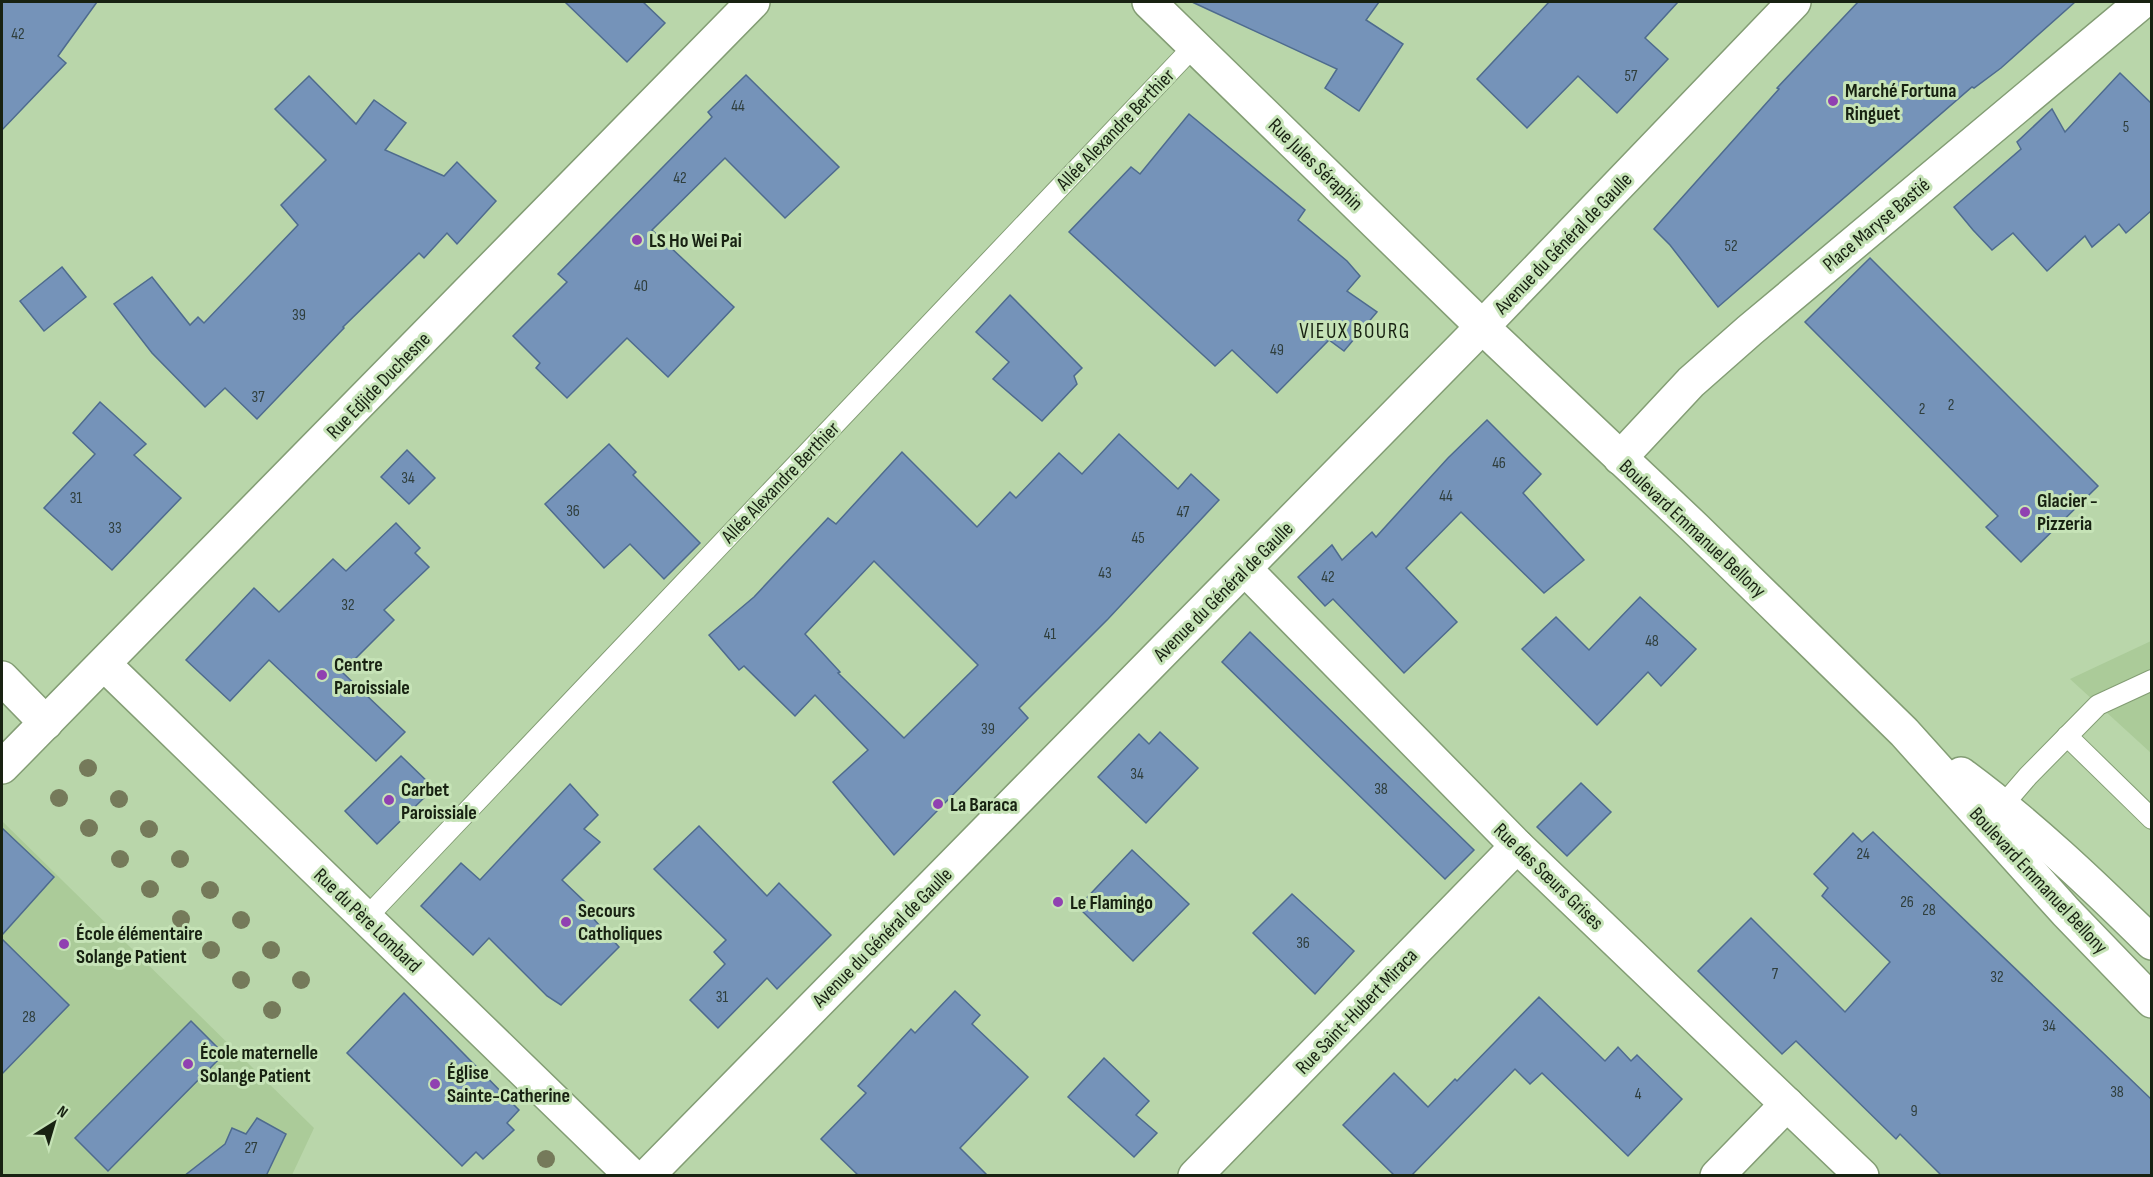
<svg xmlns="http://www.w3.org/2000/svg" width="2153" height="1177" font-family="'Sofia Sans Condensed',sans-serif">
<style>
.built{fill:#abcb99}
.building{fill:#7593b9;stroke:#4e6b8e;stroke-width:1.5;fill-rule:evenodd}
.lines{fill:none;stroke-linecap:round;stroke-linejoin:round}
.lane-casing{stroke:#839d74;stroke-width:22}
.street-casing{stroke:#839d74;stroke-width:36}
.secondary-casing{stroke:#839d74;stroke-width:36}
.lane{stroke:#fff;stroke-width:20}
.street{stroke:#fff;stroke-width:33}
.secondary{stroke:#fff;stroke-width:33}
.tree{fill:#757a5a}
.poi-dot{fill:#9041b1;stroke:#c6e3b7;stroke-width:2}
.labels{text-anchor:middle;stroke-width:6;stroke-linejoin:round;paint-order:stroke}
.number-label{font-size:16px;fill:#2f3e3c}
.poi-label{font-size:20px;font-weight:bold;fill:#182212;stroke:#c6e3b7;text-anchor:start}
.street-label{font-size:20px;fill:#182212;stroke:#c6e3b7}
.neighbourhood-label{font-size:21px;letter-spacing:1.5px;fill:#182212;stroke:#c6e3b7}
</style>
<rect width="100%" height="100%" fill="#b9d6aa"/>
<g class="built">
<polygon points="2151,641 2151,753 2070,679"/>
<polygon points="2,821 314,1128 292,1175 2,1175"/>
</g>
<g class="building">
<polygon points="2,2 97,2 58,56 66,63 2,130"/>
<polygon points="565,2 643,2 665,23 627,62"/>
<polygon points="1192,2 1379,2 1366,20 1403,44 1359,111 1325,88 1337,69"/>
<polygon points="1549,2 1678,2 1645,38 1668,59 1617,113 1578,76 1527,128 1477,79"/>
<polygon points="1858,2 2075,2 2001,68 1974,88 1972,87 1718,307 1670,245 1654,229 1779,89 1777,88"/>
<polygon points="2120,73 2151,103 2151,211 2126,233 2119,224 2092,247 2085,236 2047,271 2013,233 1992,250 1973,230 1954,207 2021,149 2017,142 2052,109 2065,132"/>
<polygon points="746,75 839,167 785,218 725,158 652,230 734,307 668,377 627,338 567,398 536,368 540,363 513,336 567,282 558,274 712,117 708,112"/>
<polygon points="309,76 356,124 374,100 406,123 385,150 444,176 457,162 496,201 457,244 447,233 424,258 419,253 343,327 344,328 257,419 225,388 205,407 152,353 114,304 152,277 190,325 198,317 204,323 298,225 281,205 326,160 275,109"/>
<polygon points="1189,114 1305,210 1298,220 1347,261 1360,276 1347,291 1377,312 1344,351 1329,340 1277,393 1232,350 1215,366 1069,232 1131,167 1140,174"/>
<polygon points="1870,258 2098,486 2021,562 1986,527 1998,516 1805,322"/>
<polygon points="62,267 86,297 44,331 20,301"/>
<polygon points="1010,295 1082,368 1074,376 1077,384 1042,421 993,379 1009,362 976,332"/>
<polygon points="100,402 146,444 134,455 181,498 112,570 44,508 95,454 73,433"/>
<polygon points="1487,420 1541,474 1523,493 1584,560 1544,593 1461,512 1406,568 1457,622 1404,673 1333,599 1325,606 1298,577 1332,545 1342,560 1372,532 1376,537 1448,458"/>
<path d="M1119,434L1178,489L1191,474L1219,500L1108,619L1019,708L1028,718L894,855L833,782L868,750L815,695L795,716L744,666L739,670L709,635L754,597L828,518L836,524L902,452L977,527L1010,492L1016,498L1059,453L1082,474ZM874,561L978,665L904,738L838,673L840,672L805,634Z"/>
<polygon points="609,444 636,472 633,475 700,543 664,579 630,544 604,568 545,504"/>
<polygon points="407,450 435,478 409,504 381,477"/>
<polygon points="396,523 420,548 415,553 429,567 384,610 394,620 342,672 405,732 376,761 269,660 230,701 186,660 254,588 279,612 333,559 346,571"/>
<polygon points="1640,597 1696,649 1661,686 1648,672 1597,725 1522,649 1556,617 1589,650"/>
<polygon points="1250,632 1474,850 1445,879 1222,662"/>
<polygon points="1160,732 1198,768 1146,823 1098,777 1139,734 1149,744"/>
<polygon points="401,756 434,788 377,844 345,811"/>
<polygon points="1581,783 1611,812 1567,856 1537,827"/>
<polygon points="570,784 598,815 584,829 600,842 562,880 586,903 582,906 619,947 561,1005 547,996 489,938 473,955 421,906 461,863 480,880"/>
<polygon points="699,826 767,896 779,883 831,935 777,989 767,978 718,1028 690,1000 725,964 714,952 726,940 654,869"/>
<polygon points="2,828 54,877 2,935"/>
<polygon points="1873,832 2151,1099 2151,1176 1942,1176 1900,1134 1896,1139 1796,1041 1782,1054 1698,971 1751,918 1845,1012 1890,962 1822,896 1828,888 1814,874 1853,833 1862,842"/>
<polygon points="1132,850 1189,904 1133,961 1078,907"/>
<polygon points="1292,894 1354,951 1315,994 1253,933"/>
<polygon points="2,939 69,1005 2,1074"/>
<polygon points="955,991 980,1015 972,1024 1028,1077 960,1148 988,1176 859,1176 821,1139 866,1093 858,1086 911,1029 915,1033"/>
<polygon points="404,993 519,1110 507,1123 514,1130 483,1159 476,1152 462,1166 347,1053"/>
<polygon points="1539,997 1605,1061 1618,1047 1631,1061 1637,1055 1682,1099 1628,1156 1542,1073 1530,1084 1515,1069 1411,1176 1395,1176 1343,1125 1394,1073 1428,1107 1455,1079 1457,1081"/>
<polygon points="191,1021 224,1054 108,1171 75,1138"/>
<polygon points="1104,1058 1149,1101 1136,1115 1157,1133 1134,1157 1068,1097"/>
<polygon points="257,1118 286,1134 266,1176 184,1176 225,1144 232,1128 246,1134"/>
</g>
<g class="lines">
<g class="lane-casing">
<g id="lane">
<polyline points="2067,736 2152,819"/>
<polyline points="2003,805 2028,776 2098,705 2152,680"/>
<polyline points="366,918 1195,45"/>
</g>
</g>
<g class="street-casing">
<g id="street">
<polyline points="1620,458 1691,382 1750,330 2142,2"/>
<polyline points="1245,569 1517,846 1862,1176"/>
<polyline points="104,664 632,1176"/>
<polyline points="2,678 46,723"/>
<polyline points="2,767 753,2"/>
<polyline points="647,1176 1482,327"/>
<polyline points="1195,1176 1517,846"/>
<polyline points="1717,1176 1787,1104"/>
</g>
</g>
<g class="secondary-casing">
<g id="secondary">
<polyline points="1149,2 1494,338 1695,528 1904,732 2066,912 2152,1001"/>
<polyline points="1482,327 1794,2"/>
<path d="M1961,774C2029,824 2091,883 2152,943"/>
</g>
</g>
<use href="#lane" class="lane"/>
<use href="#street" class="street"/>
<use href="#secondary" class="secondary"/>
</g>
<g class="tree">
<circle cx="88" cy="768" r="9"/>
<circle cx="59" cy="798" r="9"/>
<circle cx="119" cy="799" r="9"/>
<circle cx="89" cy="828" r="9"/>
<circle cx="149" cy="829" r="9"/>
<circle cx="120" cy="859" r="9"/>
<circle cx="180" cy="859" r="9"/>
<circle cx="150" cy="889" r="9"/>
<circle cx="210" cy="890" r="9"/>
<circle cx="181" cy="919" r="9"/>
<circle cx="241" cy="920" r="9"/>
<circle cx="211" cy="950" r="9"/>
<circle cx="271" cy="950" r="9"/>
<circle cx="241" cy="980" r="9"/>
<circle cx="301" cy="980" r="9"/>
<circle cx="272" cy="1010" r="9"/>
<circle cx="546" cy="1159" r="9"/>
</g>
<g class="poi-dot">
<circle cx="1833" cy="101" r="6"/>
<circle cx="637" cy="240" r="6"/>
<circle cx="2025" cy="512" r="6"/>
<circle cx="322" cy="675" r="6"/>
<circle cx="389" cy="800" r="6"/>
<circle cx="938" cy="804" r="6"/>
<circle cx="1058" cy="902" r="6"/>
<circle cx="566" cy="922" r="6"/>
<circle cx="64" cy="944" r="6"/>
<circle cx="188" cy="1064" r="6"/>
<circle cx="435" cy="1084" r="6"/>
</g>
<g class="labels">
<g class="number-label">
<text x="18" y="39">42</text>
<text x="1631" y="81">57</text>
<text x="738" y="111">44</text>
<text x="2126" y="132">5</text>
<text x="680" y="183">42</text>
<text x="1731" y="251">52</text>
<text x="641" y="291">40</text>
<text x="299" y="320">39</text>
<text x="1277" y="355">49</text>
<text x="258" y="402">37</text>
<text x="1951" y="410">2</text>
<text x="1922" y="414">2</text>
<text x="1499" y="468">46</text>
<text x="408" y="483">34</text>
<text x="1446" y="501">44</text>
<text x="76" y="503">31</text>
<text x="573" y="516">36</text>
<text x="1183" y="517">47</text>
<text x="115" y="533">33</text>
<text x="1138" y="543">45</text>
<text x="1105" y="578">43</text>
<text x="1328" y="582">42</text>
<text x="348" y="610">32</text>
<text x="1050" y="639">41</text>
<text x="1652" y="646">48</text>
<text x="988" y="734">39</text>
<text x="1137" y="779">34</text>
<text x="1381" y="794">38</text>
<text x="1863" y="859">24</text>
<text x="1907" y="907">26</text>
<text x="1929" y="915">28</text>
<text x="1303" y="948">36</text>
<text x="1775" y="979">7</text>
<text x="1997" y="982">32</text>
<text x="722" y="1002">31</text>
<text x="29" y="1022">28</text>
<text x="2049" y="1031">34</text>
<text x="2117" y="1097">38</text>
<text x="1638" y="1099">4</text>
<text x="1914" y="1116">9</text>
<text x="251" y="1153">27</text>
</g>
<g class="poi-label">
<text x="1845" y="97">Marché Fortuna<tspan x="1845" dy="23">Ringuet</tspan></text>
<text x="649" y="247">LS Ho Wei Pai</text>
<text x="2037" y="507">Glacier -<tspan x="2037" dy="23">Pizzeria</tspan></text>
<text x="334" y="671">Centre<tspan x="334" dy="23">Paroissiale</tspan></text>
<text x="401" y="796">Carbet<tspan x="401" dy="23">Paroissiale</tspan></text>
<text x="950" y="811">La Baraca</text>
<text x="1070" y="909">Le Flamingo</text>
<text x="578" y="917">Secours<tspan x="578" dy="23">Catholiques</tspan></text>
<text x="76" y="940">École élémentaire<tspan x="76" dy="23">Solange Patient</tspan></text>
<text x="200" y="1059">École maternelle<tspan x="200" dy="23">Solange Patient</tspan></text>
<text x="447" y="1079">Église<tspan x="447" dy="23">Sainte-Catherine</tspan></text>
</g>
<g class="street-label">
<text transform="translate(1115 129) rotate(-46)" y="7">Allée Alexandre Berthier</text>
<text transform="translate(1316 164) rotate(44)" y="7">Rue Jules Séraphin</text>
<text transform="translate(1876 224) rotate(-40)" y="7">Place Maryse Bastié</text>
<text transform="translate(1563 243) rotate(-46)" y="7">Avenue du Général de Gaulle</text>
<text transform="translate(378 385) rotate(-46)" y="7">Rue Edjide Duchesne</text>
<text transform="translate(780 482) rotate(-46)" y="7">Allée Alexandre Berthier</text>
<text transform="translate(1693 528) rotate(43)" y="7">Boulevard Emmanuel Bellony</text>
<text transform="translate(1223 591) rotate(-45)" y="7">Avenue du Général de Gaulle</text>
<text transform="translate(1549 876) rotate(44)" y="7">Rue des Sœurs Grises</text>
<text transform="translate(2039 880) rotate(47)" y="7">Boulevard Emmanuel Bellony</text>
<text transform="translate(368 920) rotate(44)" y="7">Rue du Père Lombard</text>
<text transform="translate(882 937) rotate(-45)" y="7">Avenue du Général de Gaulle</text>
<text transform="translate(1356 1011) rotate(-46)" y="7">Rue Saint-Hubert Miraca</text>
</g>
<g class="neighbourhood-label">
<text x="1355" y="338">VIEUX BOURG</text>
</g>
</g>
<rect width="2153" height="1177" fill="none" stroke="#182212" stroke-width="6"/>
<g transform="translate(54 1123) rotate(37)" stroke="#c6e3b7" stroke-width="4.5" paint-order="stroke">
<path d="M0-4.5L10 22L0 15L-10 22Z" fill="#182212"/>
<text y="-9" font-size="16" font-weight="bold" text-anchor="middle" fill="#182212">N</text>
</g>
</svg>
